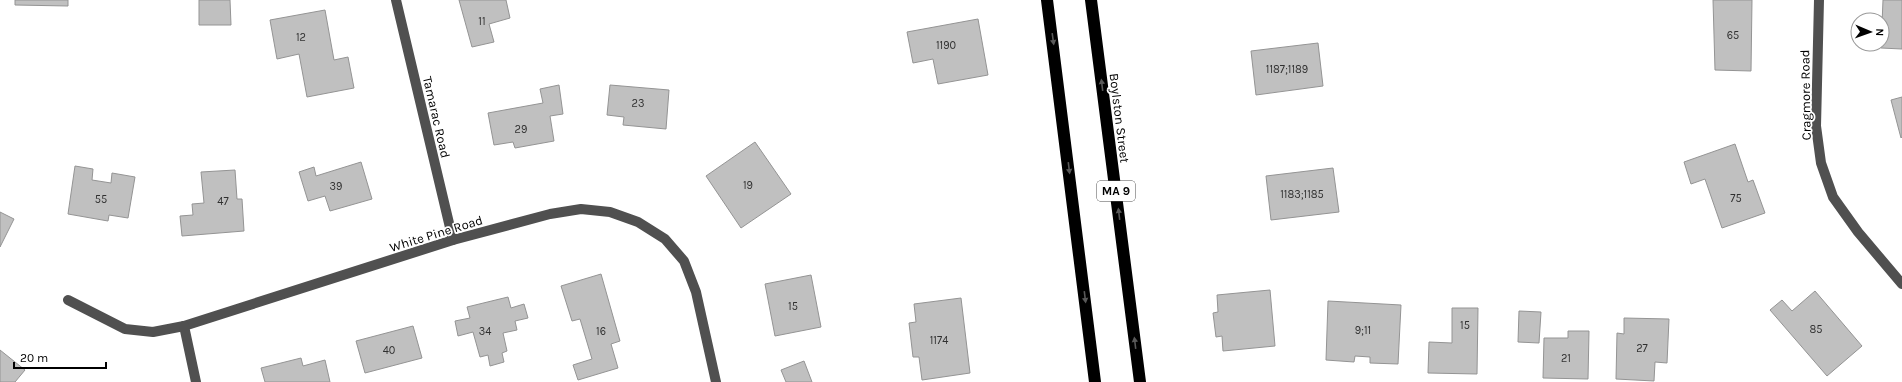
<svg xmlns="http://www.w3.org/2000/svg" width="1902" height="382" font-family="Karla,sans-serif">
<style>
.building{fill:#c0c0c0;stroke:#949494}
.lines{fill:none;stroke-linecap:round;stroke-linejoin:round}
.minor{stroke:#505050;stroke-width:10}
.highway{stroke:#000;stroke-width:12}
.oneway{fill:#595959}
.labels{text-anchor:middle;stroke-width:3.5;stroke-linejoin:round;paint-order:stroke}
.number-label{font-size:11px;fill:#303030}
.shield{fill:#fff;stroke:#4c4c4c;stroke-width:1}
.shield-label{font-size:12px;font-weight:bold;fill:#000}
.street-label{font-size:13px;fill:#000;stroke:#fff}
</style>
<rect width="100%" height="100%" fill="#fff"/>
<g class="building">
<polygon points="15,0 68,0 68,6 15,5"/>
<polygon points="199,0 230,0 231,25 199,25"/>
<polygon points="459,0 506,0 510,18 489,24 494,42 472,47"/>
<polygon points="1713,0 1752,0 1751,71 1715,70"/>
<polygon points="1883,0 1902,0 1902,49 1881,48"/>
<polygon points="325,10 334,60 348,57 354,88 307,97 299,54 277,59 270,20"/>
<polygon points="978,19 988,75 938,84 933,59 913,63 907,32"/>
<polygon points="1318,43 1323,86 1256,95 1251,51"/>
<polygon points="559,85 563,114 550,116 554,141 515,148 513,142 494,145 488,113 543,103 540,89"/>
<polygon points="610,85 669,90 666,129 623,125 624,117 607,115"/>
<polygon points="1902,97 1902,137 1901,138 1891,100"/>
<polygon points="755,142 791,194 741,228 706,176"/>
<polygon points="1735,144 1748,182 1753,180 1765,213 1722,228 1705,179 1691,184 1684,162"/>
<polygon points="361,162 372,199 330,211 325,196 308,201 299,172 314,167 316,176"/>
<polygon points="75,166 93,169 92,180 111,183 112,173 135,177 128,218 109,215 108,221 68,214"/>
<polygon points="1333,168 1339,212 1271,220 1266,176"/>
<polygon points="235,170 237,199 242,199 244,231 182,236 180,216 193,215 192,204 204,203 201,172"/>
<polygon points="0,212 14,219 0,247"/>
<polygon points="601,274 620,341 611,344 618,368 578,380 573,365 592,359 580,319 572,321 561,286"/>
<polygon points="811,275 821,327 775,336 765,284"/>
<polygon points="1270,290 1275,346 1223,351 1222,336 1216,337 1213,313 1218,312 1217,295"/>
<polygon points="1815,291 1862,346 1827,376 1770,310 1782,300 1792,311"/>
<polygon points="508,297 511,308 524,304 528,318 515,321 517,330 503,333 507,351 502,353 504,362 490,366 488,355 480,357 473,332 458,336 455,321 470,318 467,307"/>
<polygon points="961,298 970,373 922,380 919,357 913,357 909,323 916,322 914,304"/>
<polygon points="1328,301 1401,305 1398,364 1370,363 1370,357 1355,356 1354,362 1326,360"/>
<polygon points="1452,308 1478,308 1477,374 1428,373 1429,342 1452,343"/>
<polygon points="1519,311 1541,312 1539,343 1518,342"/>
<polygon points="1624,318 1669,319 1667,363 1655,362 1654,381 1616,379 1617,333 1624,334"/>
<polygon points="413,326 422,358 365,373 356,341"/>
<polygon points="1568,331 1589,331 1588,379 1543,378 1544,338 1568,338"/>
<polygon points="0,350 25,370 15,382 0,382"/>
<polygon points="301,358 303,366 325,360 330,382 265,382 261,368"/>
<polygon points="804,361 812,382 786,382 781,370"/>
</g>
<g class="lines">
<g class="minor">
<polyline points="396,0 453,240"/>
<polyline points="1819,0 1816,126 1821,163 1833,197 1858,232 1902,284"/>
<polyline points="68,300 125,329 153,332 184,326 453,240 550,214 581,209 610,212 638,222 665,239 684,261 696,292 716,382"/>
<polyline points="184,326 196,382"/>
</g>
<g class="highway">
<polyline points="1047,0 1095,382"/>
<polyline points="1091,0 1140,382"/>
</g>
</g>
<defs><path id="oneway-solid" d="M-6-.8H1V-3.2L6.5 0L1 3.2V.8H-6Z"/></defs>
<g class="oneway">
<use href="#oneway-solid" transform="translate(1053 39) rotate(82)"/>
<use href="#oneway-solid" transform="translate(1102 85) rotate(-97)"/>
<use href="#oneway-solid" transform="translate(1069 168) rotate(83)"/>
<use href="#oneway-solid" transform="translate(1119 214) rotate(-97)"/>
<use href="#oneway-solid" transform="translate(1085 297) rotate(83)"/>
<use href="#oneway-solid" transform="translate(1135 343) rotate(-97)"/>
</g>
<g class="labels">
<g class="number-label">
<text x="482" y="25">11</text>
<text x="1733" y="39">65</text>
<text x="301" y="41">12</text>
<text x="946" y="49">1190</text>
<text x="1287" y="73">1187;1189</text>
<text x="638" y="107">23</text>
<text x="521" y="133">29</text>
<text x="748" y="189">19</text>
<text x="336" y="190">39</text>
<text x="1302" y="198">1183;1185</text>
<text x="1736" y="202">75</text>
<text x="101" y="203">55</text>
<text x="223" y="205">47</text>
<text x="793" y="310">15</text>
<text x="1465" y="329">15</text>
<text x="1816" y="333">85</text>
<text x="1363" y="334">9;11</text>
<text x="485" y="335">34</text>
<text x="601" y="335">16</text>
<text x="939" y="344">1174</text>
<text x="1642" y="352">27</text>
<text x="389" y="354">40</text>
<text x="1566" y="362">21</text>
</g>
<rect class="shield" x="1097" y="181" width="38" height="20" rx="3"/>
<g class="shield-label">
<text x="1116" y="195">MA 9</text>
</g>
<g class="street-label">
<text transform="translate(1805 95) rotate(-91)" y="5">Cragmore Road</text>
<text transform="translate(437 117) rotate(77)" y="5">Tamarac Road</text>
<text transform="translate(1120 118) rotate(83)" y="5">Boylston Street</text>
<text transform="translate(436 233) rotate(-17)" y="5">White Pine Road</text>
</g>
</g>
<g transform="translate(1870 32) rotate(92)"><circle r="19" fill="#ffffff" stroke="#999999"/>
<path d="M0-3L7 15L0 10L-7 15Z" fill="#000000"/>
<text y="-6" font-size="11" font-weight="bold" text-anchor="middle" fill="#000000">N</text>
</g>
<path d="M14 362v6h92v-6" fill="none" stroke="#000000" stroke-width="2"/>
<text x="20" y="362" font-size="12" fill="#000000" stroke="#ffffff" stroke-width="3" paint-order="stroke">20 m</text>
</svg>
